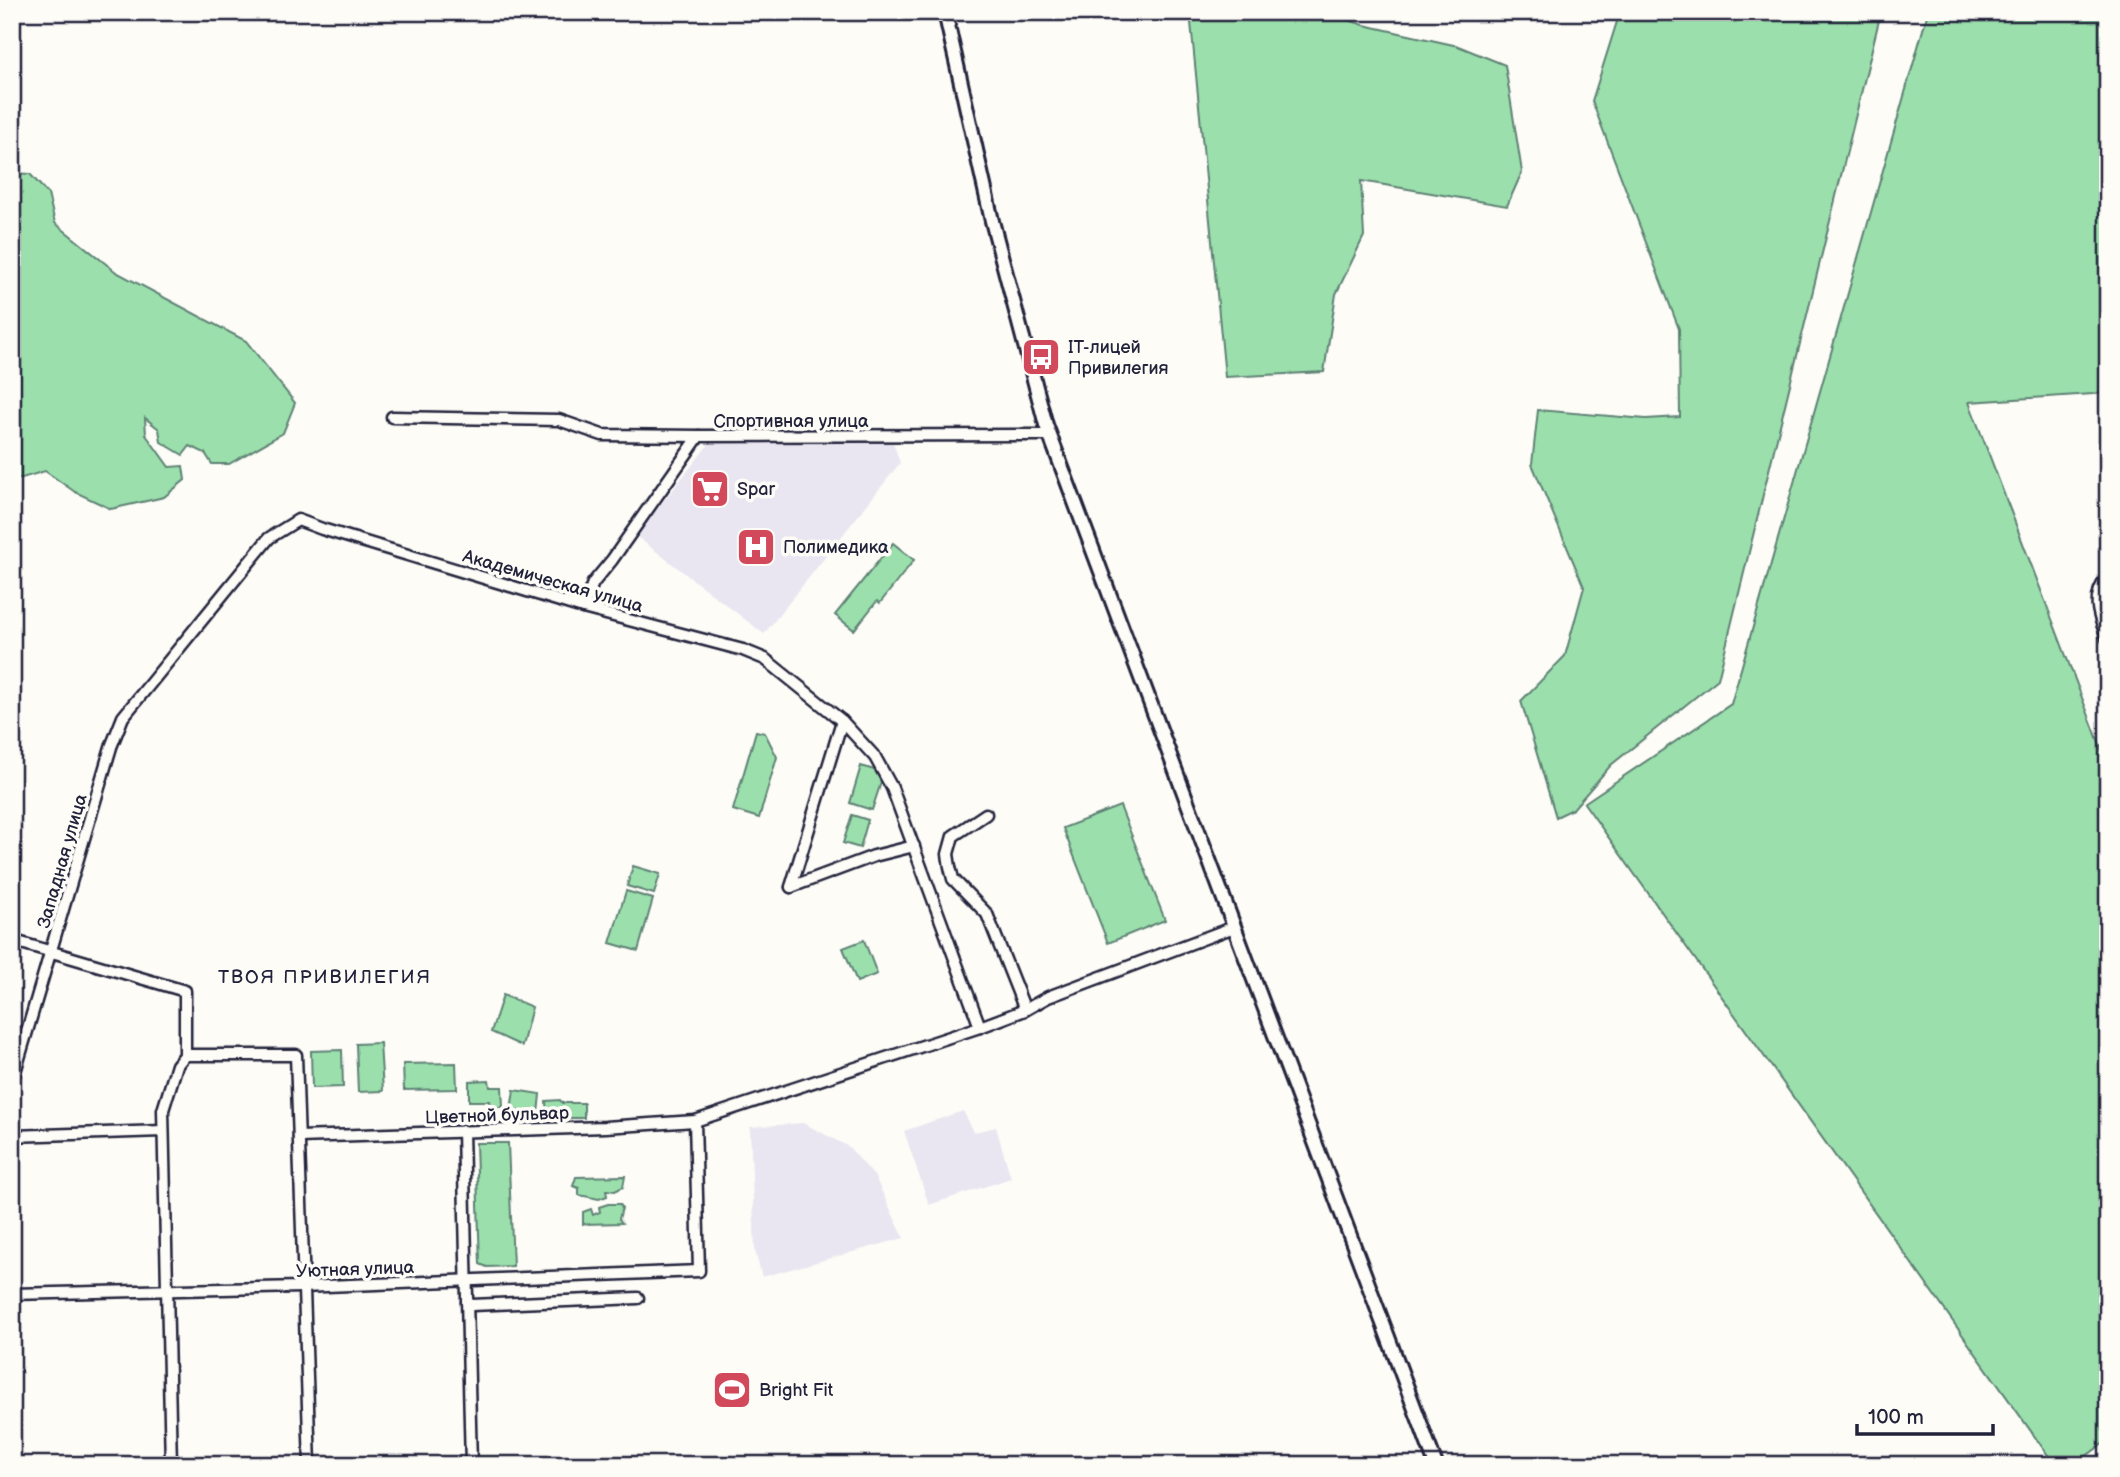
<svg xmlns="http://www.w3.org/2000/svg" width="2120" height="1477" font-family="'Balsamiq Sans',sans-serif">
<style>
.built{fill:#eae6f1}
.green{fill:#9be0ac;stroke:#5e8174;stroke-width:2}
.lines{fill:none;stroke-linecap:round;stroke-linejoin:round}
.street-casing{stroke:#22223b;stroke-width:15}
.secondary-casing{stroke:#22223b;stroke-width:18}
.street{stroke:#fdfcf7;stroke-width:10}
.secondary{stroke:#fdfcf7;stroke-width:12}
.labels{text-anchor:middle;stroke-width:7;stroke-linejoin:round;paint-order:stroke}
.poi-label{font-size:18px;fill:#22223b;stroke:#fdfcf7;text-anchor:start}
.street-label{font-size:18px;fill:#22223b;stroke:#fdfcf7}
.neighbourhood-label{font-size:19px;letter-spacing:2px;fill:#22223b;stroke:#fdfcf7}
</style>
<rect width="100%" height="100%" fill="#fdfcf7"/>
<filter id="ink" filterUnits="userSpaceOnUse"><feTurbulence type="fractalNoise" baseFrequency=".0143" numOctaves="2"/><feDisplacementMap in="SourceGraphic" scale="14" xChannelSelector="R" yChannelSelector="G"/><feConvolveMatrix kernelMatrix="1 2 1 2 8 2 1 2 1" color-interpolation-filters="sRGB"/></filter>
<g filter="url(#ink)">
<g class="built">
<polygon points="712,440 893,442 900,463 764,634 636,536"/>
<polygon points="963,1111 974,1132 996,1127 1011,1178 929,1205 904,1131"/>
<polygon points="803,1123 849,1147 875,1177 904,1238 762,1277 755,1251 750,1127"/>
</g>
<g class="green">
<polygon points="1190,12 1323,12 1364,25 1458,46 1505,65 1522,172 1507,206 1361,181 1364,236 1336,294 1324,372 1225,377"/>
<polygon points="1620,12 1881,12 1718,679 1611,765 1573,809 1556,817 1521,701 1565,656 1584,587 1532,464 1538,410 1646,419 1680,417 1679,329 1592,101"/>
<polygon points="1928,12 2108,12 2108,393 1969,402 2108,766 2108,1440 2074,1465 2055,1465 1584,803 1731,704"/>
<polygon points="12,173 30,174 48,194 55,223 116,272 246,341 295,403 283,433 229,464 212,464 205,453 190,446 183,455 161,442 159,429 145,418 146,435 169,467 183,466 185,480 164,497 111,509 75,492 45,471 12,481"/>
<polygon points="893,543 914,560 880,603 877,601 854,630 835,615"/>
<polygon points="756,731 765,733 777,757 759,818 733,810"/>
<polygon points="861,766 884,773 872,810 850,803"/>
<polygon points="1120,806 1165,920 1108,943 1063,828"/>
<polygon points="852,815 868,820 860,848 843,843"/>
<polygon points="633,866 660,874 654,894 627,886"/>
<polygon points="626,891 653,899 638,951 610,943"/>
<polygon points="864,940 877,974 857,982 843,948"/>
<polygon points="503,995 532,1007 522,1046 491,1032"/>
<polygon points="380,1043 383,1091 358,1092 356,1044"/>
<polygon points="342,1050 343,1087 312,1088 311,1051"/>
<polygon points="456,1063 457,1089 404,1090 403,1064"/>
<polygon points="489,1080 490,1087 502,1087 503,1107 490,1107 489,1101 469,1101 469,1081"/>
<polygon points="514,1090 540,1094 538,1114 511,1110"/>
<polygon points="560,1100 562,1103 584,1103 584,1118 547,1118 546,1101"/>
<polygon points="476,1143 508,1143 513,1266 487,1267 480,1264"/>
<polygon points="625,1176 623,1187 615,1191 606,1190 607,1196 599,1199 579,1195 579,1188 573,1186 576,1177"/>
<polygon points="608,1204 620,1204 622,1208 619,1219 622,1223 583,1224 583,1212 591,1209 593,1215 600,1212 599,1207"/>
</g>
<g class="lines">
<g class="street-casing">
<g id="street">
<polyline points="392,417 559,420 602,435 699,436"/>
<path d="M2108,576C2090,598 2099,616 2108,640"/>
<polyline points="583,608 593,583 612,560 699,436 1049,435"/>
<polyline points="986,814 953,836 948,854 950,867 953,879 987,914 1025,1010"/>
<polyline points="791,887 842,721"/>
<polyline points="791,887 874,856 914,846"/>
<polyline points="18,942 185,991 185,1055 177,1065 163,1110 171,1465"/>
<polyline points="980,1027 1025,1010 1048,997 1234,927"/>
<polyline points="185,1055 296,1055 310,1465"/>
<polyline points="12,1082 111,747 123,717 269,538 298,520 322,529 583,608 743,650 765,659 842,721 875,757 892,788 980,1027 695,1121 605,1127 299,1137"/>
<polyline points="463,1131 471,1465"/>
<polyline points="12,1136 163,1131"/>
<polyline points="12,1294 302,1287 699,1271 695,1121"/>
<polyline points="12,1294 12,1316"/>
<polyline points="467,1302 472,1305 638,1298"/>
</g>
</g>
<g class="secondary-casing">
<polyline id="secondary" points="945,12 992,221 1046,425 1436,1465"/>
</g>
<use href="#street" class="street"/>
<use href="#secondary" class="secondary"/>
</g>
</g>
<defs>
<g id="bus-square" transform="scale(2.0125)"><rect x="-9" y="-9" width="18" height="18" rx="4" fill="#d1495b" stroke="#fdfcf7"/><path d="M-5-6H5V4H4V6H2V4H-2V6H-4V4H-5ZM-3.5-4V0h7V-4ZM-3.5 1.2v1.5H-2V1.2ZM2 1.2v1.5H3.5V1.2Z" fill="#fff"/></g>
<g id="supermarket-square" transform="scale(2.0125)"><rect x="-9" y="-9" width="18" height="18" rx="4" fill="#d1495b" stroke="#fdfcf7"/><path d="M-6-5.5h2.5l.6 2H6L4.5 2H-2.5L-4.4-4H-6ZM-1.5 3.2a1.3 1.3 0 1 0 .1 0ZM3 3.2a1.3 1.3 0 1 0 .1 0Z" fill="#fff"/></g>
<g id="hospital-square" transform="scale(2.0125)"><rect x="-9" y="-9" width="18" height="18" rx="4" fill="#d1495b" stroke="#fdfcf7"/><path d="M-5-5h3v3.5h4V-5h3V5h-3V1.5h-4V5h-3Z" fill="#fff"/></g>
<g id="stadium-square" transform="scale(2.0125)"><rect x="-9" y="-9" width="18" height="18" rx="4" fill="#d1495b" stroke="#fdfcf7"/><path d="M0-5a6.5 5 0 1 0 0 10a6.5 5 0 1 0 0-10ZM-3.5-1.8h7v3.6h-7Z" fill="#fff"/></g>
</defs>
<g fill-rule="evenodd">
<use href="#bus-square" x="1041" y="357"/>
<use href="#supermarket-square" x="710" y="489"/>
<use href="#hospital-square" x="756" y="547"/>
<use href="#stadium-square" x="732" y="1390"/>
</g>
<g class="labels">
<g class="poi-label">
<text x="1068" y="353">IT-лицей<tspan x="1068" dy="21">Привилегия</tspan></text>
<text x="737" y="495">Spar</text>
<text x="783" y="553">Полимедика</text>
<text x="759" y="1396">Bright Fit</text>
</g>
<g class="street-label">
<text x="791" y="427">Спортивная улица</text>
<text transform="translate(553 581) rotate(16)" y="6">Академическая улица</text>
<text transform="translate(62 861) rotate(-74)" y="6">Западная улица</text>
<text transform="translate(497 1115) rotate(-2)" y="6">Цветной бульвар</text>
<text transform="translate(355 1269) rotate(-2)" y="6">Уютная улица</text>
</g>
<g class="neighbourhood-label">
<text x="325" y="983">ТВОЯ ПРИВИЛЕГИЯ</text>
</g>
</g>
<rect width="2120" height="1477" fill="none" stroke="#fdfcf7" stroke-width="42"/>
<rect x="21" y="21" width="2078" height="1435" fill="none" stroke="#22223b" stroke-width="2.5" filter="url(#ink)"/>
<path d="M1857 1424v10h136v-10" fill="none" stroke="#22223b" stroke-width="3.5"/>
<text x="1868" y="1424" font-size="21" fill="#22223b" stroke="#fdfcf7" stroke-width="5" paint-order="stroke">100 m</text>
</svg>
